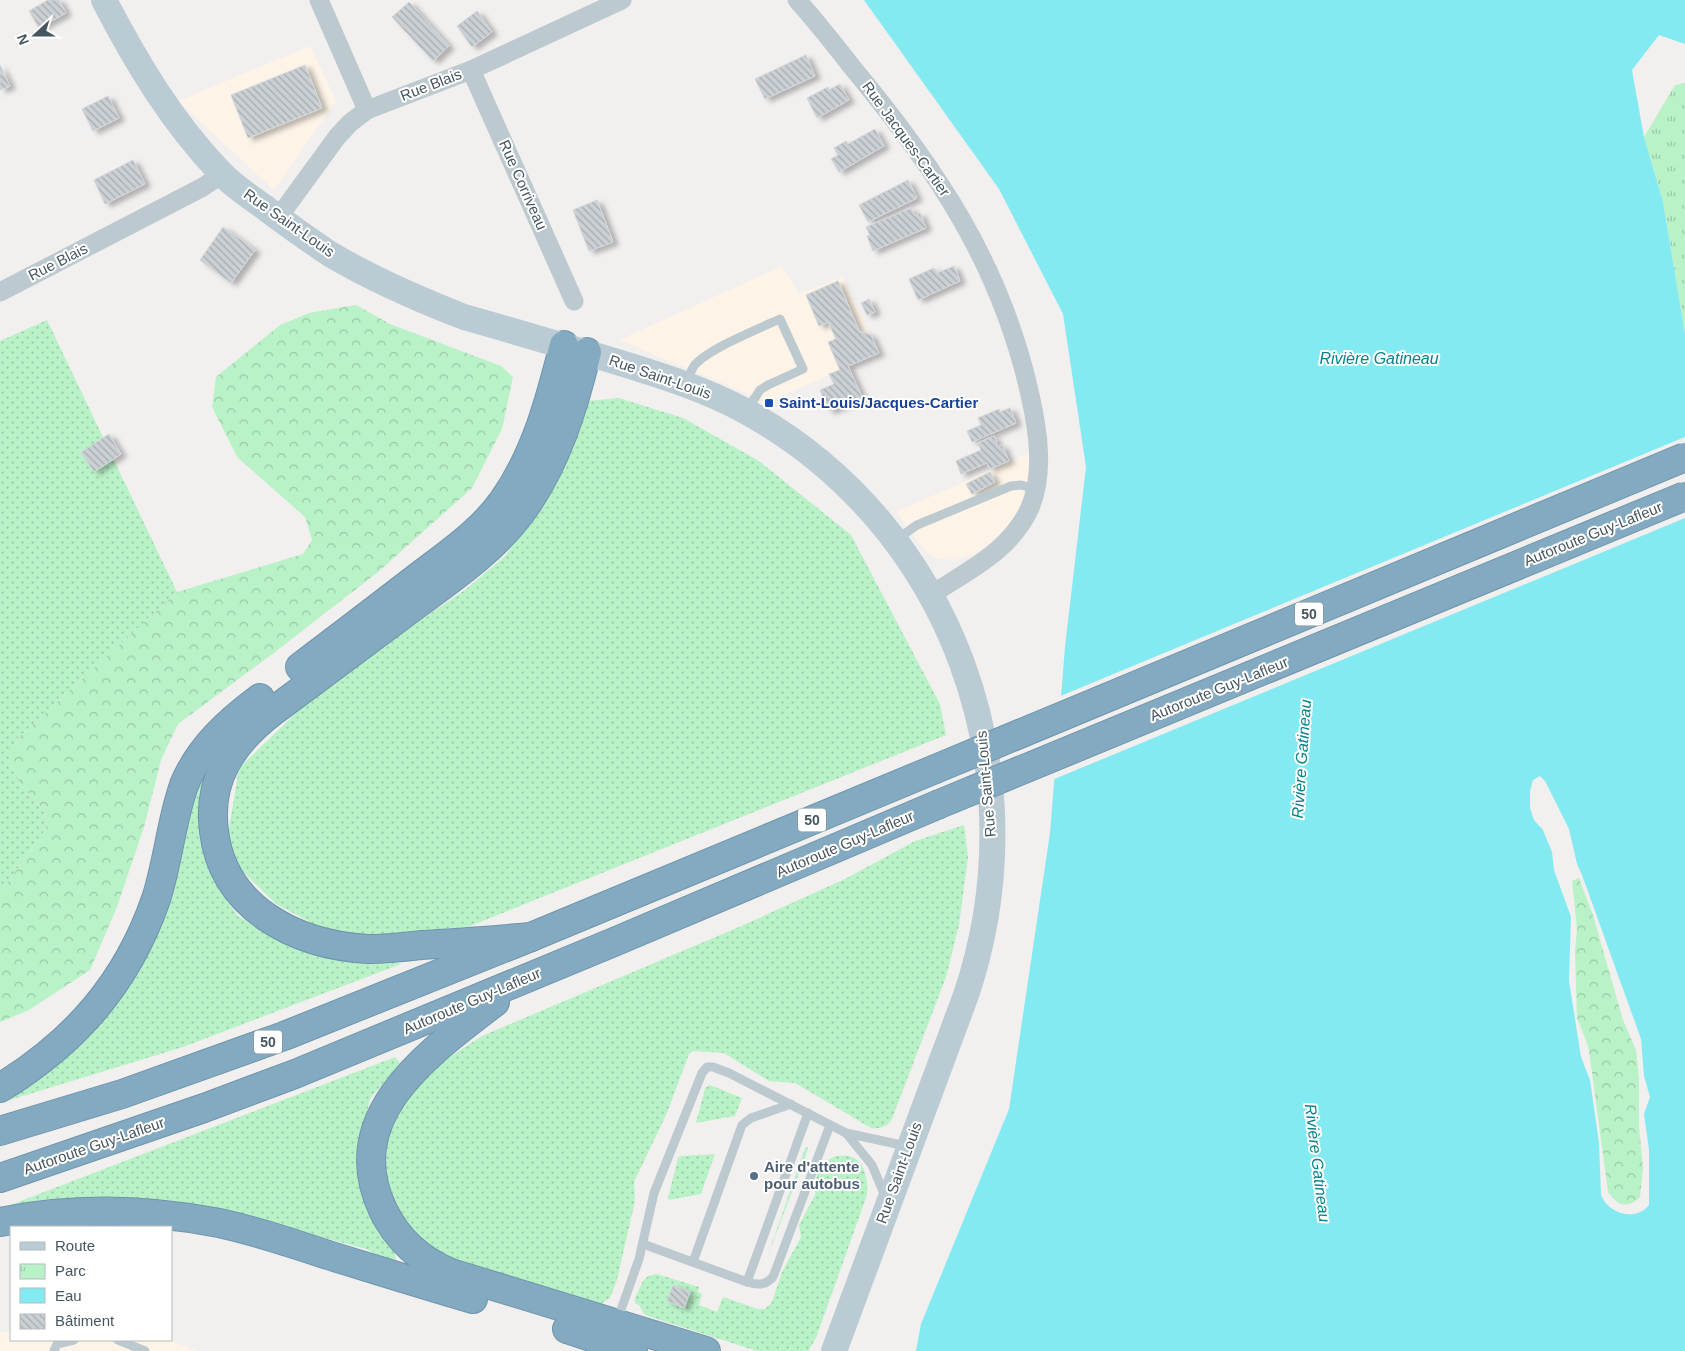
<svg xmlns="http://www.w3.org/2000/svg" width="1685" height="1351" font-family="Arial,sans-serif">
<style>
.commercial{fill:#fdf4e7}
.grass{fill:url(#grass-dots)}
.forest{fill:url(#forest-crowns)}
.park{fill:url(#park-tufts)}
.water{fill:#84eaf2;fill-rule:evenodd}
.pier{fill:#f2efef}
.building{fill:url(#building-back-hatch);stroke:#d2d6db;filter:url(#shadow)}
.lines{fill:none;stroke-linecap:round;stroke-linejoin:round}
.motorway-casing{stroke:#6e95ad;stroke-width:30}
.service{stroke:#bcc9cf;stroke-width:9}
.minor{stroke:#bcc9cf;stroke-width:19}
.secondary{stroke:#bbcbd4;stroke-width:26}
.motorway{stroke:#83aac1;stroke-width:28}
.motorway-bridge-casing{stroke:#6e95ad;stroke-width:30;stroke-linecap:butt}
.motorway-bridge{stroke:#83aac1;stroke-width:28}
.transit-dot{fill:#1a4fb4;stroke:#fff;stroke-width:2}
.service-dot{fill:#5c6f8a;stroke:#fff;stroke-width:2}
.labels{text-anchor:middle;stroke-width:4;stroke-linejoin:round;paint-order:stroke}
.shield{fill:#fff;stroke:#7e898e;stroke-width:1}
.shield-label{font-size:14px;font-weight:bold;fill:#46565e}
.street-label{font-size:15px;fill:#46565e;stroke:#fff}
.transit-label{font-size:15px;font-weight:bold;fill:#164399;stroke:#fff;text-anchor:start}
.service-label{font-size:15px;font-weight:bold;fill:#4e5e75;stroke:#fff;text-anchor:start}
.water-label{font-size:16px;font-style:italic;fill:#06828b;stroke:#fff}
</style>
<defs>
<pattern id="grass-dots" width="8" height="8" patternUnits="userSpaceOnUse" patternTransform="scale(1.25)"><rect width="8" height="8" fill="#baf2c8"/><path d="M2 2h.1M6 6h.1" fill="none" stroke="#99c7a6" stroke-width="1.8" stroke-linecap="round"/></pattern>
<pattern id="forest-crowns" width="20" height="18" patternUnits="userSpaceOnUse" patternTransform="scale(1.25)"><rect width="20" height="18" fill="#baf2c8"/><path d="M2 6a3 3 0 1 1 6 0M12 15a3 3 0 1 1 6 0" fill="none" stroke="#99c7a6"/></pattern>
<pattern id="park-tufts" width="24" height="20" patternUnits="userSpaceOnUse" patternTransform="scale(1.25)"><rect width="24" height="20" fill="#baf2c8"/><path d="M3 7l-1-3M5 7V3M7 7l1-3M15 17l-1-3M17 17v-4M19 17l1-3" fill="none" stroke="#99c7a6"/></pattern>
<pattern id="building-back-hatch" width="6" height="6" patternUnits="userSpaceOnUse" patternTransform="scale(1.25)"><rect width="6" height="6" fill="#cbd0d4"/><path d="M-1 5l2 2M0 0l6 6M5-1l2 2" fill="none" stroke="#a7acaf"/></pattern>
<filter id="shadow"><feDropShadow dx="5.5" dy="3" stdDeviation="2.5" flood-color="#0004"/></filter>
</defs>
<rect width="100%" height="100%" fill="#f2efef"/>
<g class="commercial">
<polygon points="310,46 336,101 274,190 178,101"/>
<polygon points="782,266 799,294 843,277 879,353 768,402 619,340"/>
<polygon points="1031,452 1030,476 1018,512 998,537 974,554 963,558 953,560 937,558 930,554 924,549 896,512"/>
<polygon points="11,1331 11,1340 169,1340 196,1351 0,1351 0,1333"/>
</g>
<g class="grass">
<polygon points="47,320 177,592 17,739 9,756 20,784 43,809 48,826 0,893 0,341"/>
<polygon points="619,398 683,418 759,461 851,535 940,704 946,735 470,926 390,936 325,930 276,904 238,867 228,834 239,768 326,684 465,590 505,556 547,500 577,415 588,401"/>
<polygon points="221,739 205,826 211,874 227,901 238,916 261,929 346,962 387,956 401,964 183,1047 0,1103 0,1095 140,965 199,764"/>
<path d="M964,825L968,857L959,925L946,977L892,1119C887,1127 880,1129 871,1128L795,1083L769,1081L724,1053L693,1051L689,1054L667,1113L634,1182L635,1201L617,1280L610,1298L601,1304L585,1308L441,1260L402,1230L383,1194L385,1139L391,1122L422,1075L482,1036L739,927L845,879L915,841Z"/>
<polygon points="395,1057 400,1063 370,1099 360,1148 362,1197 379,1233 395,1249 396,1264 366,1249 200,1205 82,1205 0,1209"/>
<polygon points="710,1085 742,1098 735,1116 696,1123 705,1088"/>
<polygon points="807,1147 808,1149 767,1258 805,1148"/>
<polygon points="715,1154 701,1194 669,1200 668,1198 678,1158 681,1156"/>
<path d="M836,1156C841,1156 848,1155 852,1157C866,1163 868,1182 867,1195L816,1338L808,1351H757L645,1315L639,1305L635,1303V1298L643,1281L648,1276L657,1274L699,1287L698,1292L702,1294L699,1305L717,1312L723,1297L758,1309H765L772,1302L782,1272L801,1237L799,1225L815,1195L817,1174L826,1161Z"/>
</g>
<g class="forest">
<polygon points="356,305 390,324 501,366 513,377 502,429 472,488 378,572 275,652 178,724 161,760 144,827 117,907 90,970 29,1010 0,1022 0,893 48,826 43,809 20,784 8,755 17,739 177,592 303,554 312,540 305,517 237,457 212,407 216,377 280,325 309,313"/>
<path d="M1579,878L1593,915L1623,1020L1636,1050L1639,1078V1126L1643,1168L1640,1197C1627,1210 1617,1205 1608,1192L1590,1058L1588,1046L1577,1018L1575,952L1577,929L1572,881Z"/>
</g>
<polygon class="park" points="1685,83 1685,334 1663,202 1644,137 1675,85"/>
<path class="water" d="M864,0H1685V44L1659,35L1632,70L1644,137L1663,202L1685,334V1351H916L921,1324L1009,1109L1050,833L1065,647L1086,467L1063,314L999,189ZM1540,776L1545,781L1569,829L1577,864L1582,875L1641,1039L1644,1076L1650,1097L1644,1114L1649,1150V1205C1636,1222 1608,1214 1601,1195L1599,1143L1590,1080L1581,1057L1569,981L1571,917L1554,870L1552,852L1543,830L1534,820L1530,808V791L1533,780Z"/>
<polygon class="pier" points="1685,437 1685,518 1052,780 1058,697"/>
<g class="building">
<polygon points="48,0 59,0 66,13 39,28 29,11"/>
<polygon points="409,2 449,46 433,61 392,17"/>
<polygon points="477,11 492,32 472,47 457,26"/>
<polygon points="806,55 815,76 765,99 755,79"/>
<polygon points="0,65 10,86 0,90"/>
<polygon points="305,65 322,108 248,138 231,95"/>
<polygon points="840,84 849,100 817,118 807,98 828,87 829,90"/>
<polygon points="108,96 119,118 93,131 82,109"/>
<polygon points="875,129 884,146 839,172 831,159 838,155 834,148 846,141 848,144"/>
<polygon points="133,160 145,184 105,204 94,180"/>
<polygon points="908,180 917,198 868,222 859,205"/>
<polygon points="597,200 613,242 589,251 573,210"/>
<polygon points="911,208 915,216 920,213 926,228 873,251 867,236 870,235 866,227"/>
<polygon points="223,227 255,250 231,283 200,260"/>
<polygon points="954,266 960,281 918,300 909,279 934,268 937,273"/>
<polygon points="838,281 859,331 871,335 879,353 848,366 862,397 829,411 820,390 834,384 829,374 840,370 828,342 836,339 828,322 819,326 806,295"/>
<polygon points="869,299 875,312 867,315 861,303"/>
<polygon points="1010,408 1016,423 972,442 967,431 981,425 978,418 999,409 1000,412"/>
<polygon points="109,434 121,454 94,472 81,452"/>
<polygon points="994,436 998,447 1002,445 1009,461 989,469 987,463 961,474 956,461 981,450 978,443"/>
<polygon points="990,472 995,482 972,494 966,484"/>
<polygon points="673,1285 690,1292 684,1308 667,1301"/>
</g>
<g class="lines">
<g class="motorway-casing">
<g id="motorway">
<path d="M300,667C340,637 379,607 418,577C448,554 481,532 503,501C536,454 550,400 564,345"/>
<path d="M531,937C494,940 458,943 421,945C403,947 386,949 368,949C297,945 223,909 214,831C207,779 233,742 272,712C318,678 364,644 409,610C451,579 495,550 525,507C557,461 574,406 587,352"/>
<path d="M495,1002C430,1052 338,1115 383,1210C397,1239 421,1261 451,1273L706,1351"/>
<path d="M0,1088C75,1042 127,983 156,899C168,862 171,822 184,785C199,748 229,721 260,698"/>
<polyline points="0,1131 122,1094 284,1036 531,937 933,770"/>
<polyline points="0,1178 204,1108 295,1074 614,942 937,805"/>
<path d="M0,1222C72,1207 147,1209 219,1223C256,1231 292,1243 328,1255C377,1270 425,1285 473,1299"/>
<polyline points="567,1329 633,1351"/>
</g>
</g>
<g class="service">
<path d="M685,383C688,378 691,371 694,366C706,350 760,328 780,319L803,369L768,385L760,390L747,410"/>
<polyline points="896,540 917,525 1011,486 1021,485 1035,489"/>
<path d="M808,1113L747,1282C757,1285 765,1286 773,1277L830,1125"/>
<polyline points="846,1133 872,1165 885,1196"/>
<polyline points="643,1244 747,1282"/>
<polyline points="693,1262 742,1125 751,1118 791,1104"/>
<polyline points="617,1321 639,1259 654,1193 702,1073 707,1067 713,1067 729,1073 846,1133 906,1146"/>
<polyline points="118,1340 145,1351"/>
<polyline points="54,1351 57,1344 74,1340"/>
</g>
<g class="minor">
<polyline points="319,0 367,110"/>
<path d="M797,0C816,21 834,44 852,67C936,168 1001,264 1030,395C1038,430 1045,475 1029,510C1008,553 968,570 931,595"/>
<polyline points="471,70 574,301"/>
<polyline points="278,218 337,137 350,123 367,110 471,70 622,0"/>
<polyline points="0,292 203,187 222,174"/>
</g>
<path class="secondary" d="M104,0C136,62 172,122 220,172C234,187 252,198 268,210C288,225 309,240 330,254C372,279 418,299 464,317C514,331 564,346 614,361C660,375 705,389 747,412C953,526 1041,773 966,995L834,1351"/>
<use href="#motorway" class="motorway"/>
<g class="motorway-bridge-casing">
<g id="motorway-bridge">
<polyline points="933,770 1685,457"/>
<polyline points="937,805 1685,496"/>
</g>
</g>
<use href="#motorway-bridge" class="motorway-bridge"/>
</g>
<rect class="transit-dot" x="764" y="398" width="10" height="10" rx="2.5"/>
<circle class="service-dot" cx="754" cy="1176" r="5"/>
<g class="labels">
<g class="shield">
<rect x="1295" y="602.5" width="28" height="23" rx="4"/>
<rect x="798" y="808.5" width="28" height="23" rx="4"/>
<rect x="254" y="1030.5" width="28" height="23" rx="4"/>
</g>
<g class="shield-label">
<text x="1309" y="619">50</text>
<text x="812" y="825">50</text>
<text x="268" y="1047">50</text>
</g>
<g class="street-label">
<text transform="translate(431 85) rotate(-21)" y="5">Rue Blais</text>
<text transform="translate(906 139) rotate(54)" y="5">Rue Jacques-Cartier</text>
<text transform="translate(523 185) rotate(66)" y="5">Rue Corriveau</text>
<text transform="translate(289 223) rotate(35)" y="5">Rue Saint-Louis</text>
<text transform="translate(58 262) rotate(-27)" y="5">Rue Blais</text>
<text transform="translate(660 377) rotate(19)" y="5">Rue Saint-Louis</text>
<text transform="translate(1593 534) rotate(-22)" y="5">Autoroute Guy-Lafleur</text>
<text transform="translate(1219 689) rotate(-22)" y="5">Autoroute Guy-Lafleur</text>
<text transform="translate(986 784) rotate(-95)" y="5">Rue Saint-Louis</text>
<text transform="translate(845 844) rotate(-23)" y="5">Autoroute Guy-Lafleur</text>
<text transform="translate(472 1001) rotate(-23)" y="5">Autoroute Guy-Lafleur</text>
<text transform="translate(94 1146) rotate(-19)" y="5">Autoroute Guy-Lafleur</text>
<text transform="translate(899 1173) rotate(-70)" y="5">Rue Saint-Louis</text>
</g>
<g class="transit-label">
<text x="779" y="408">Saint-Louis/Jacques-Cartier</text>
</g>
<g class="service-label">
<text x="764" y="1172">Aire d'attente<tspan x="764" dy="17">pour autobus</tspan></text>
</g>
<g class="water-label">
<text x="1379" y="364">Rivière Gatineau</text>
<text transform="translate(1301 759) rotate(-86)" y="6">Rivière Gatineau</text>
<text transform="translate(1318 1163) rotate(83)" y="6">Rivière Gatineau</text>
</g>
</g>
<rect x="10" y="1226" width="162" height="115" fill="#ffffff" stroke="#b5bbbf"/>
<rect x="20" y="1242" width="25" height="8" fill="#bbcbd4" stroke="#b5bbbf"/>
<text x="55" y="1251" font-size="15" fill="#46565e">Route</text>
<rect x="20" y="1264" width="25" height="15" fill="url(#park-tufts)" stroke="#b5bbbf"/>
<text x="55" y="1276" font-size="15" fill="#46565e">Parc</text>
<rect x="20" y="1288" width="25" height="15" fill="#84eaf2" stroke="#b5bbbf"/>
<text x="55" y="1301" font-size="15" fill="#46565e">Eau</text>
<rect x="20" y="1314" width="25" height="15" fill="url(#building-back-hatch)" stroke="#b5bbbf"/>
<text x="55" y="1326" font-size="15" fill="#46565e">Bâtiment</text>
<g transform="translate(35 35) rotate(249)" stroke="#ffffff" stroke-width="4" paint-order="stroke">
<path d="M0-4L9 19L0 12L-9 19Z" fill="#46565e"/>
<text y="-8" font-size="14" font-weight="bold" text-anchor="middle" fill="#46565e">N</text>
</g>
</svg>
